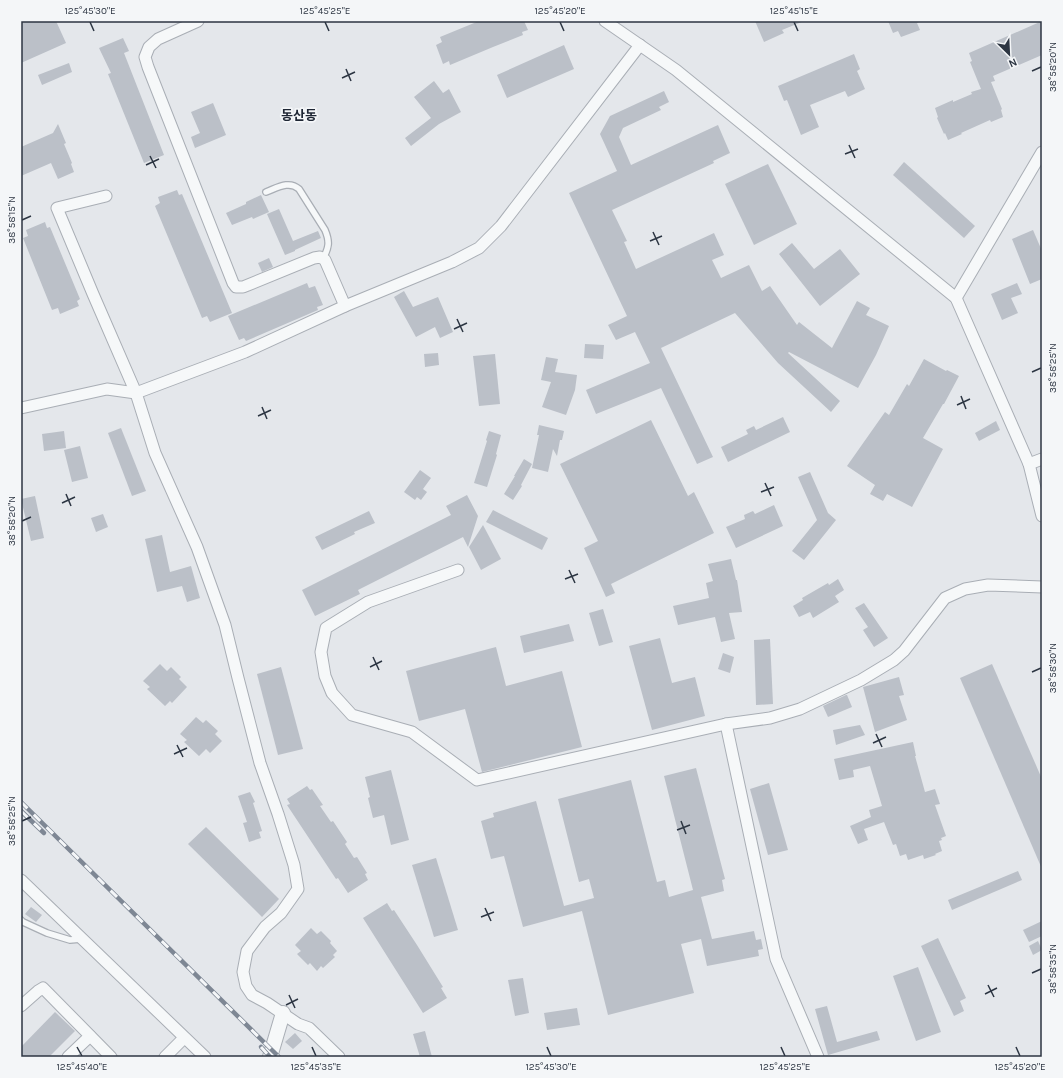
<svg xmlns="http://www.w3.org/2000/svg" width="1063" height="1078" font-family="Karla,'Noto Sans KR',sans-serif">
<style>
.building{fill:#bbc0c8}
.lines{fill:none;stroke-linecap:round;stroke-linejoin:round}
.service-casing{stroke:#a9aeb5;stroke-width:8}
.minor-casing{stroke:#a9aeb5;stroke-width:13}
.tertiary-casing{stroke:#a9aeb5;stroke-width:16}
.service{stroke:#f6f8f9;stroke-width:5.5}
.minor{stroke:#f6f8f9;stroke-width:11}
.tertiary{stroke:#f6f8f9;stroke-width:14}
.rail-casing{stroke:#7e8794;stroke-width:4.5}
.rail{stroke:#f4f6f8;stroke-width:3;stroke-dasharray:9;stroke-linecap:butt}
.ticks{fill:none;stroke:#2c3542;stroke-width:1.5}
.labels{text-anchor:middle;stroke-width:3.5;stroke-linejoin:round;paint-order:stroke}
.quarter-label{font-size:13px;font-weight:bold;fill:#1e2634;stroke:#f4f6f8}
.neatline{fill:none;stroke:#2c3542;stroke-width:1.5}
.ticks-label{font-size:10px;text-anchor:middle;fill:#2c3542}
</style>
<rect width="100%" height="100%" fill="#e4e7eb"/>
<g class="building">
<polygon points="21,21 56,21 66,43 21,63"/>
<polygon points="479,21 524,21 528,30 522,32 523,35 493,47 450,65 449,61 443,64 436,45 442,42 440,37"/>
<polygon points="755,21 804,21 782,30 784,33 764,42"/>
<polygon points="888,21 921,21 917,23 920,30 901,37 898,31 893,33"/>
<polygon points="1042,21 1042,55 993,76 995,81 991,82 1002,109 1001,110 1003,117 991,122 990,120 961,133 962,134 948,140 945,133 944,134 937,118 938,117 935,108 953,100 953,102 972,94 971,92 981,89 970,62 972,61 969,53"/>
<polygon points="123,38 129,51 124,53 164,155 144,163 108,74 111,73 99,48"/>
<polygon points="564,45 574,69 507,98 497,75"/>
<polygon points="854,54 860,69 857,71 865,89 848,97 845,91 810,105 819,127 801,135 787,100 784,101 778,86"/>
<polygon points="69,63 72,72 42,85 38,75"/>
<polygon points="434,81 443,93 449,89 461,112 439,124 411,146 405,138 431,118 414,97"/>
<polygon points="664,91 669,102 659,107 661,110 623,128 619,137 631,165 718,125 730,153 713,161 714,163 612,210 627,241 624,242 636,269 714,233 724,255 712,260 721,278 749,265 762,291 770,286 797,325 799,322 832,348 857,301 870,308 866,315 889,326 876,355 858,388 789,352 788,353 840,401 831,412 778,363 735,313 661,348 713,457 697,464 661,388 596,414 586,390 650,363 635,332 616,340 608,325 627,316 569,193 617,171 600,134 610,116"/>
<polygon points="213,103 226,135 195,148 191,137 200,133 191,112"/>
<polygon points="58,124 66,143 64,144 72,163 71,164 74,172 58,179 51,163 21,176 21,147 53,133"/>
<polygon points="904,162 975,226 964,238 893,175"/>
<polygon points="768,164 797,224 754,245 725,184"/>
<polygon points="177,190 179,195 182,194 232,313 210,322 207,316 202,318 155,206 160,203 158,197"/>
<polygon points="261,195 269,212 253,219 252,217 232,225 226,213 246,204 246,202"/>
<polygon points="279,209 293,241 318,231 321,238 295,250 295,251 285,255 267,214"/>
<polygon points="45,222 47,228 50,227 80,299 77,301 79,306 60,314 58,308 52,310 23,238 28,236 26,230"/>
<polygon points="1033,230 1042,251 1042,279 1030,284 1012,239"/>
<polygon points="792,243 814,269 840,249 860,274 820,306 779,254"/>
<polygon points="269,258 273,267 262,272 258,263"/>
<polygon points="307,283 309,288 315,286 323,305 317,307 318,310 246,341 244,338 239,340 228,316"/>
<polygon points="1017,283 1022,294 1011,298 1018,313 1002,320 991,294"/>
<polygon points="404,291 413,307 438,297 453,332 440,338 435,327 416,337 394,297"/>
<polygon points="585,344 604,345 603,359 584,358"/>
<polygon points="438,353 439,365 425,367 424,354"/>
<polygon points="495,354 500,404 479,406 473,356"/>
<polygon points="546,357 558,359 555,372 577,375 575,390 566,415 542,407 551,382 541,380"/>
<polygon points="924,359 946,371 947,370 959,376 944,404 943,404 923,438 943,449 912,507 887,494 883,501 870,494 875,485 847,466 885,412 889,415 907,384 909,386"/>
<polygon points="783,417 790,432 728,462 721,447 748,434 746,430 754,426 756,430"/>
<polygon points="651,420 688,496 694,492 714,533 611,584 615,593 606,597 584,548 598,541 560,464"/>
<polygon points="996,421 1000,430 979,441 975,433"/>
<polygon points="539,425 564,431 562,440 560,440 557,456 553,449 548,472 532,468 539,435 537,435"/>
<polygon points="121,428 146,491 132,496 108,433"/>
<polygon points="64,431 66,448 44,451 42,434"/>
<polygon points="489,431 501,435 496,454 497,455 487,487 474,483 487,441 486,440"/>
<polygon points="80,446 88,478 72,482 64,450"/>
<polygon points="524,459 532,464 521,485 522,486 513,500 504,494 515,476 514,476"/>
<polygon points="420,470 431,478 423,489 427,492 421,500 417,497 415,500 404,492"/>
<polygon points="810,472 828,513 836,520 804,560 792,551 817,520 798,477"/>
<polygon points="467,495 478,516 468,547 463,537 358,590 360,594 315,616 302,590 451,515 446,506"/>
<polygon points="35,496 44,538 31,541 21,499"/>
<polygon points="774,505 783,526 736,548 726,527 745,519 744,515 753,511 755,514"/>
<polygon points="493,510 548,538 542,550 486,522"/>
<polygon points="369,511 375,523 354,532 355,534 322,550 315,537"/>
<polygon points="103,514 108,527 96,532 91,518"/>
<polygon points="483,525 501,559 481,570 469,547"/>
<polygon points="162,535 170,572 191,566 200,598 187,602 182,586 157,592 145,539"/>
<polygon points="731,559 736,580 737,580 742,612 729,613 735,639 721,642 715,617 678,625 673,606 709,598 706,583 713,581 708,564"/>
<polygon points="838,579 844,590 835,596 839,602 813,618 810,612 799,617 793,606 803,600 802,598 828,583 829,585"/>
<polygon points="864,603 888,638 874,647 863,630 868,627 855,608"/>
<polygon points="603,609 613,642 599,646 589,613"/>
<polygon points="569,624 574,641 524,653 520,636"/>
<polygon points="660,638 672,683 695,677 705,716 652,730 629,646"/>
<polygon points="770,639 773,704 756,705 754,640"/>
<polygon points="496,647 506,686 562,671 582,747 482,772 465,709 419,721 406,671"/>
<polygon points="723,653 734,657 730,673 718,669"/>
<polygon points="160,664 167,671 171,667 181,677 179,679 187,687 172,703 170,701 165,706 147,689 150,687 143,681"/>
<polygon points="992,664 1042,779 1042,869 960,678"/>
<polygon points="281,667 303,749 278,755 257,674"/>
<polygon points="899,677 904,695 899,696 907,720 875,732 863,687"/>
<polygon points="846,695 847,695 852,707 828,717 823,706"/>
<polygon points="196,717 203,723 206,720 218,731 215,734 222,741 210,753 206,749 199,756 184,742 187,740 180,734"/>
<polygon points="860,725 865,735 836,745 833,730"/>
<polygon points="913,742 916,756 915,756 925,792 935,789 940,804 935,805 946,836 941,838 942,840 939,841 942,851 935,854 936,855 924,859 923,855 908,860 906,854 900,856 896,844 893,845 884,822 864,829 868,840 858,844 850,826 871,817 869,810 882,806 870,766 853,770 854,777 839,780 834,759"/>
<polygon points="696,768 725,879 722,880 724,891 701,897 712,939 754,931 756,940 761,939 763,949 758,950 759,956 707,966 701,939 681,944 694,993 608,1015 582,911 523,927 504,856 491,859 481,821 494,817 493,813 536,801 564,906 594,898 589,879 579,882 558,799 631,780 657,882 665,880 669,897 693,890 664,776"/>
<polygon points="391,770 409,840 391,845 384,815 373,818 368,798 370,797 365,777"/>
<polygon points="769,783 788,850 768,855 750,789"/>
<polygon points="307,786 310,790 312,789 323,805 320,806 331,822 333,821 347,842 345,844 354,858 357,857 367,873 365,874 368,880 348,893 338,878 336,879 287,805 290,804 287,799"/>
<polygon points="250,792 255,802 253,803 262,831 259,832 261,838 249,842 243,823 247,822 238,796"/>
<polygon points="206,827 279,899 262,917 188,844"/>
<polygon points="436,858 458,930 434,937 412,865"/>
<polygon points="1018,871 1022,880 952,910 948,900"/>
<polygon points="387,903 392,911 394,910 417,945 443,987 441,988 447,998 423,1013 363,918"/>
<polygon points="31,907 42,915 36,922 25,914"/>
<polygon points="1042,921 1042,936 1029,942 1023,930"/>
<polygon points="311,928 317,934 321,931 331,941 330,943 337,951 333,955 335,957 323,968 321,966 317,971 310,963 308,965 297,954 301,951 295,945"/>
<polygon points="938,938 966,998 960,1001 964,1011 954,1016 921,946"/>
<polygon points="1038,941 1042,950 1033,955 1029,946"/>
<polygon points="918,967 941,1032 916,1041 893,976"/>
<polygon points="523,978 529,1013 515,1016 508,980"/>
<polygon points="827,1006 837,1042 877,1031 880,1040 828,1055 815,1009"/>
<polygon points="577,1008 580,1025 547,1030 544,1013"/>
<polygon points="55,1012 75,1031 49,1057 21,1057 21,1047"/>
<polygon points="425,1031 432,1057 420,1057 413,1034"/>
<polygon points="295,1033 302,1041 293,1049 285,1042"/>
</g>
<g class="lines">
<g class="service-casing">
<g id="service">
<path d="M266,192C277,188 289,180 299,189L325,230C330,242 329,247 323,259"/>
<polyline points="21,920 23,922 47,933 70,940 81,939"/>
</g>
</g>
<g class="minor-casing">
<g id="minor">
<polyline points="198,21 158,39 149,47 145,57 148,67 233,283 236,287 243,287 314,258 320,257 325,260 345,306"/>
<polyline points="605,21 676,70 956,298 1029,464 1042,516"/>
<polyline points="106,196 57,208 93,294 136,393 155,453 197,547 225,625 238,678 260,763 278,814 294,865 298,889 281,913 265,927 247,951 243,972 246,986 252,995 267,1003 298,1024 309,1028 339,1057"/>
<polyline points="956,298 1042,152"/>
<polyline points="21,408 107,389 136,393 245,352 345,306 452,262 479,248 501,226 640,45"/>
<polyline points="1029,464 1042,459"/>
<polyline points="458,570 368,602 326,628 321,652 325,676 332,693 352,715 412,732 477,780 726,724 776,959 818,1057"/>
<polyline points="726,724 770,718 800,709 861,680 894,660 904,651 945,598 965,589 988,585 1042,587"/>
<polyline points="21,880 205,1057"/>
<polyline points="21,1006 38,991 43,988 111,1057"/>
<polyline points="68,1057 90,1036"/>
<polyline points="165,1057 184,1038"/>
</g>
</g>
<g class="tertiary-casing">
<polyline id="tertiary" points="270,1057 283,1013"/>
</g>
<use href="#service" class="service"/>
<use href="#minor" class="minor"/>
<use href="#tertiary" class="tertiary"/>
<g class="rail-casing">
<g id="rail">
<polyline points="21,802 279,1057"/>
<polyline points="21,811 44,833"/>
<polyline points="261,1047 270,1057"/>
</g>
</g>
<use href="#rail" class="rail"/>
</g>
<path class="ticks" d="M90,22L94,31M325,22L329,31M560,22L564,31M794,22L798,31M346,69L351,81M1032,71L1041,67M342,78L355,72M849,145L855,158M845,154L858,149M150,156L156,168M146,165L159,159M22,220L31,216M653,232L659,245M650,241L662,236M457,319L463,332M454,329L467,323M1032,372L1041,368M961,396L966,409M957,405L970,399M262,407L267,419M258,416L271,410M765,483L771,496M761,492L774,487M66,494L71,506M62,503L75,497M22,521L31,517M569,570L575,583M565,579L578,574M373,657L379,670M370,667L382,661M1032,672L1041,668M876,734L882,747M873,743L886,737M177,745L183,757M174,754L187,748M22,821L31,817M681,821L686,834M677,830L690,825M485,908L491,921M481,917L494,912M1032,973L1041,969M988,985L994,997M985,994L997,988M289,995L295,1008M286,1005L298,999M77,1047L82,1056M312,1047L316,1056M547,1047L551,1056M781,1047L785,1056M1016,1047L1020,1056"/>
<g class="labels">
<g class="quarter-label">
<text x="299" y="120">동산동</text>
</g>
</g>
<rect width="1063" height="1078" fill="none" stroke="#f4f6f8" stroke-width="44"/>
<g transform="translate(1009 54) rotate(156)" stroke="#f4f6f8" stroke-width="3" paint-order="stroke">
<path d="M0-3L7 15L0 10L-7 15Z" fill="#2c3542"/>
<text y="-6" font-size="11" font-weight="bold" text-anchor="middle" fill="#2c3542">N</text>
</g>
<rect x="22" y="22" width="1019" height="1034" class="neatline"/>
<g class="ticks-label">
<text x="90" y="14">125°45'30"E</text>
<text x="325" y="14">125°45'25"E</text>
<text x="560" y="14">125°45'20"E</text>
<text x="794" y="14">125°45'15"E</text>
<text transform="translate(1052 67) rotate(-90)" y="4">38°58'20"N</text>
<text transform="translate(11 220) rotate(-90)" y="4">38°58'15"N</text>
<text transform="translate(1052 368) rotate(-90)" y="4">38°58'25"N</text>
<text transform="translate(11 521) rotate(-90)" y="4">38°58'20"N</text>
<text transform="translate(1052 668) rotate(-90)" y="4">38°58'30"N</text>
<text transform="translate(11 821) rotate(-90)" y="4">38°58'25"N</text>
<text transform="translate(1052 969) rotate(-90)" y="4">38°58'35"N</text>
<text x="82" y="1070">125°45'40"E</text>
<text x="316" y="1070">125°45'35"E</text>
<text x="551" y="1070">125°45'30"E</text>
<text x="785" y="1070">125°45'25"E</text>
<text x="1020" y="1070">125°45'20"E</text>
</g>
</svg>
